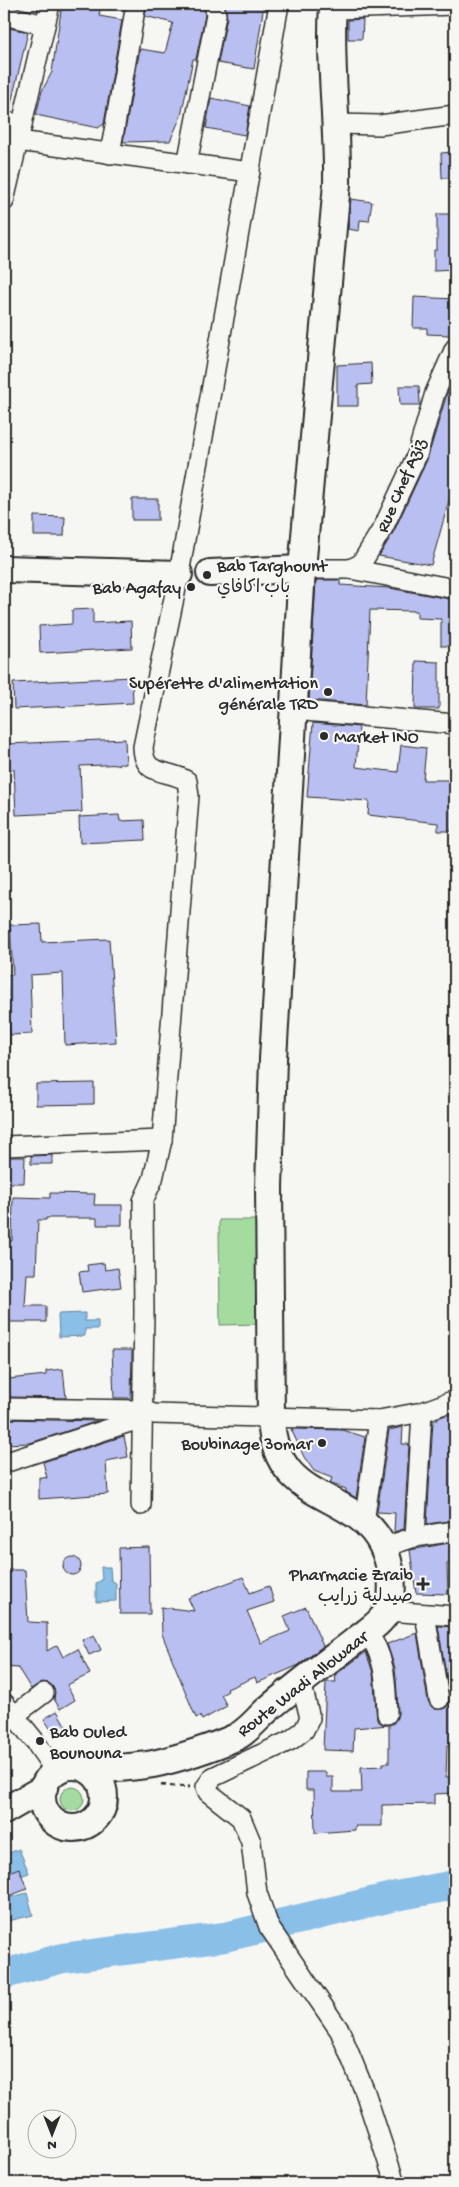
<svg xmlns="http://www.w3.org/2000/svg" width="459" height="2187" font-family="'Gochi Hand','Playpen Sans Arabic',sans-serif">
<style>
.green{fill:#a4dca0;stroke:#688466}
.water{fill:#8abfe7;stroke:#64849c}
.lines{fill:none;stroke-linecap:round;stroke-linejoin:round}
.river{stroke:#8abfe7;stroke-width:30}
.building{fill:#b9c0f1;stroke:#2b2b2b}
.lane-casing{stroke:#2b2b2b;stroke-width:12}
.street-casing{stroke:#2b2b2b;stroke-width:22}
.secondary-casing{stroke:#2b2b2b;stroke-width:30}
.path{stroke:#2b2b2b;stroke-width:3;stroke-dasharray:5 4;stroke-linecap:butt}
.lane{stroke:#f6f6f2;stroke-width:9}
.street{stroke:#f6f6f2;stroke-width:19}
.secondary{stroke:#f6f6f2;stroke-width:26}
.poi-dot{fill:#2b2b2b;stroke:#f6f6f2;stroke-width:2}
.labels{text-anchor:middle;stroke-width:4.5;stroke-linejoin:round;paint-order:stroke}
.street-label{font-size:18px;fill:#2b2b2b;stroke:#f6f6f2}
.poi-label{font-size:18px;fill:#2b2b2b;stroke:#f6f6f2;text-anchor:end}
</style>
<rect width="100%" height="100%" fill="#f6f6f2"/>
<filter id="ink" filterUnits="userSpaceOnUse"><feTurbulence type="fractalNoise" baseFrequency=".02" numOctaves="2"/><feDisplacementMap in="SourceGraphic" scale="10" xChannelSelector="R" yChannelSelector="G"/><feConvolveMatrix kernelMatrix="1 2 1 2 8 2 1 2 1" color-interpolation-filters="sRGB"/></filter>
<g filter="url(#ink)">
<g class="green">
<polygon points="219,1220 260,1220 260,1324 220,1325"/>
<circle cx="72" cy="1799" r="12"/>
</g>
<g class="water">
<polygon points="85,1313 85,1321 98,1321 98,1329 85,1329 85,1336 59,1337 58,1314"/>
<polygon points="101,1567 110,1567 111,1580 116,1583 116,1601 96,1602 96,1583 102,1580"/>
<polygon points="19,1849 29,1873 4,1882 4,1855"/>
<polygon points="27,1893 33,1915 4,1922 4,1899"/>
</g>
<g class="lines">
<polyline class="river" points="4,1974 63,1958 225,1937 396,1896 455,1885"/>
</g>
<g class="building">
<polygon points="62,4 101,4 99,16 122,20 104,124 98,128 36,115 42,91 52,72"/>
<polygon points="147,4 203,4 205,15 196,59 193,59 181,116 170,141 123,142 140,49 165,53 173,23 145,16"/>
<polygon points="225,4 264,4 254,69 218,63 227,17"/>
<polygon points="363,19 362,39 348,39 348,20"/>
<polygon points="4,27 28,32 10,108 4,107"/>
<polygon points="211,98 250,106 245,135 206,128"/>
<polygon points="455,152 455,178 442,178 441,153"/>
<polygon points="351,199 372,202 369,221 360,220 359,231 348,229"/>
<polygon points="437,214 455,214 455,270 434,271 434,250 437,250"/>
<polygon points="414,297 455,299 455,326 450,335 427,334 427,328 413,328"/>
<polygon points="371,363 372,384 358,385 358,406 337,406 337,365"/>
<polygon points="455,375 455,479 431,565 379,556 394,531 427,460 446,397"/>
<polygon points="399,386 419,386 420,405 400,405"/>
<rect x="132" y="499" width="26" height="21"/>
<polygon points="34,516 65,517 64,536 34,536"/>
<polygon points="316,580 340,580 340,585 389,588 455,600 455,646 441,646 441,619 417,618 417,611 370,610 366,705 309,700"/>
<polygon points="93,609 93,623 131,621 132,648 40,653 39,626 72,624 72,610"/>
<polygon points="416,661 439,662 439,709 415,709"/>
<polygon points="132,677 133,703 14,709 13,683"/>
<polygon points="313,723 359,727 356,767 398,772 401,745 426,748 423,780 455,780 455,831 438,831 438,823 368,815 369,801 307,797"/>
<polygon points="125,739 126,764 80,766 82,812 16,815 14,769 8,770 6,744"/>
<polygon points="119,815 120,821 144,820 145,840 80,843 79,817"/>
<polygon points="41,924 42,942 109,939 116,1042 65,1045 63,973 30,975 32,1034 10,1035 6,975 13,975 10,925"/>
<polygon points="94,1083 94,1104 36,1105 36,1084"/>
<polygon points="52,1155 52,1164 31,1164 31,1156"/>
<polygon points="4,1157 25,1157 24,1183 4,1183"/>
<polygon points="50,1193 95,1194 94,1205 122,1205 122,1225 97,1225 97,1218 46,1218 46,1220 38,1220 36,1274 27,1274 25,1306 46,1306 46,1322 5,1322 4,1240 12,1241 13,1197 50,1198"/>
<polygon points="104,1263 105,1270 118,1268 121,1287 82,1292 79,1272 88,1271 87,1265"/>
<polygon points="112,1350 132,1350 131,1398 114,1398"/>
<polygon points="63,1369 66,1398 10,1397 8,1379 46,1375 46,1371"/>
<polygon points="446,1415 455,1415 455,1520 427,1524 433,1420 438,1420 438,1418"/>
<polygon points="4,1419 98,1421 30,1443 4,1444"/>
<polygon points="403,1427 402,1444 409,1444 404,1529 394,1532 395,1513 377,1512 389,1430"/>
<polygon points="291,1429 343,1430 365,1437 356,1498 346,1492 346,1489 330,1483 332,1478 314,1471 304,1457"/>
<polygon points="124,1436 128,1457 106,1461 108,1494 39,1499 39,1477 47,1478 43,1462"/>
<polygon points="455,1542 455,1563 447,1564 448,1594 416,1593 410,1550"/>
<polygon points="149,1547 150,1614 120,1614 119,1548"/>
<circle cx="72" cy="1566" r="9"/>
<polygon points="4,1570 25,1570 28,1622 47,1623 47,1651 57,1645 63,1657 78,1649 90,1674 67,1685 75,1700 60,1709 54,1699 55,1692 53,1687 49,1683 42,1682 31,1689 18,1668 4,1667"/>
<polygon points="243,1577 250,1593 269,1586 274,1602 247,1611 261,1643 290,1631 284,1616 306,1607 323,1646 299,1665 257,1683 255,1677 227,1689 228,1691 221,1695 227,1706 202,1720 200,1716 196,1718 162,1634 161,1607 194,1611 188,1598"/>
<polygon points="438,1626 455,1627 455,1746 447,1745 446,1777 455,1777 455,1793 434,1794 434,1804 382,1805 382,1826 355,1826 355,1830 315,1833 314,1790 306,1790 306,1772 326,1772 326,1777 333,1777 333,1792 362,1792 361,1767 383,1766 383,1763 389,1763 389,1725 354,1728 353,1751 323,1750 326,1682 336,1682 335,1675 366,1652 373,1673 377,1720 382,1724 393,1724 398,1714 397,1692 395,1668 387,1644 417,1633 428,1701 435,1709 446,1708 450,1697"/>
<polygon points="94,1635 101,1650 89,1655 82,1640"/>
<polygon points="57,1711 68,1730 56,1737 44,1719"/>
<polygon points="19,1868 27,1889 4,1898 4,1874"/>
</g>
<g class="lines">
<g class="lane-casing">
<g id="lane">
<polyline points="336,14 455,10"/>
<polyline points="4,1024 5,1081"/>
</g>
</g>
<g class="street-casing">
<g id="street">
<polyline points="4,15 45,25"/>
<polyline points="4,121 22,126"/>
<polyline points="337,124 380,125 455,115"/>
<polyline points="18,141 250,172"/>
<polyline points="110,154 136,4"/>
<polyline points="187,164 216,15 214,4"/>
<polyline points="4,201 50,4"/>
<polyline points="302,569 350,569 361,564 384,526 417,455 435,393 455,348"/>
<polyline points="350,569 455,589"/>
<polyline points="293,710 455,724"/>
<polyline points="4,1146 162,1140"/>
<polyline points="4,1408 142,1410 154,1414 379,1420 422,1412 455,1400"/>
<polyline points="4,1463 130,1422 142,1410"/>
<path d="M141,1505L144,1312L143,1201L153,1179L162,1140L189,796L187,781C166,768 144,778 143,747L179,574L279,4"/>
<polyline points="364,1522 379,1420"/>
<polyline points="415,1537 422,1412"/>
<polyline points="384,1547 415,1537 455,1531"/>
<polyline points="388,1611 455,1616"/>
<polyline points="425,1614 439,1699"/>
<path d="M366,1632C386,1654 386,1686 387,1714"/>
<polyline points="301,1682 310,1718 304,1730 291,1740 213,1777 206,1787 208,1792 241,1818 251,1842 257,1893 269,1927 340,2031 365,2092 395,2183"/>
<polyline points="4,1703 34,1740"/>
<polyline points="15,1715 44,1693"/>
<polyline points="38,1746 56,1772"/>
</g>
</g>
<g class="secondary-casing">
<g id="secondary">
<polyline points="4,569 179,574"/>
<polyline points="210,573 302,569"/>
<circle cx="73" cy="1797" r="31"/>
<path d="M89,1770C110,1768 132,1768 153,1764C177,1759 214,1747 236,1737C248,1731 257,1719 267,1710C297,1684 329,1661 360,1637C369,1630 382,1622 387,1611C396,1593 391,1563 382,1545C354,1488 275,1506 271,1419L269,1187L273,1059L302,569L337,184C338,124 329,63 333,4"/>
<polyline points="4,1811 44,1788"/>
</g>
</g>
<g class="path">
<polyline points="455,899 450,899 455,913"/>
<polyline points="161,1785 190,1787"/>
</g>
<use href="#lane" class="lane"/>
<use href="#street" class="street"/>
<use href="#secondary" class="secondary"/>
</g>
</g>
<g class="poi-dot">
<circle cx="207" cy="575" r="5"/>
<circle cx="191" cy="587" r="5"/>
<circle cx="328" cy="692" r="5"/>
<circle cx="324" cy="736" r="5"/>
<circle cx="322" cy="1443" r="5"/>
<path d="M420.5 1576.5h5v5h5v5h-5v5h-5v-5h-5v-5h5z"/>
<circle cx="40" cy="1741" r="5"/>
</g>
<g class="labels">
<g class="street-label">
<text transform="translate(400 485) rotate(-67)" y="6">Rue Chef Aziz</text>
<text transform="translate(302 1683) rotate(-38)" y="6">Route Wadi Allowaar</text>
</g>
<g class="poi-label">
<text x="217" y="571" text-anchor="start">Bab Targhount<tspan x="217" dy="21">باب اكافاي</tspan></text>
<text x="181" y="593">Bab Agafay</text>
<text x="318" y="688">Supérette d'alimentation<tspan x="318" dy="21">générale TRD</tspan></text>
<text x="334" y="742" text-anchor="start">Market INO</text>
<text x="312" y="1449">Boubinage 3omar</text>
<text x="413" y="1580">Pharmacie Zraib<tspan x="413" dy="21">صيدلية زرايب</tspan></text>
<text x="50" y="1737" text-anchor="start">Bab Ouled<tspan x="50" dy="21">Bounouna</tspan></text>
</g>
</g>
<rect width="459" height="2187" fill="none" stroke="#f6f6f2" stroke-width="20"/>
<rect x="10" y="10" width="439" height="2167" fill="none" stroke="#2b2b2b" stroke-width="2" filter="url(#ink)"/>
<g transform="translate(52 2134) rotate(180)"><circle r="24" fill="#f6f6f2" stroke="#a5a5a2"/>
<path d="M0-4L9 19L0 12L-9 19Z" fill="#2b2b2b"/>
<text y="-8" font-size="14" font-weight="bold" text-anchor="middle" fill="#2b2b2b">N</text>
</g>
</svg>
